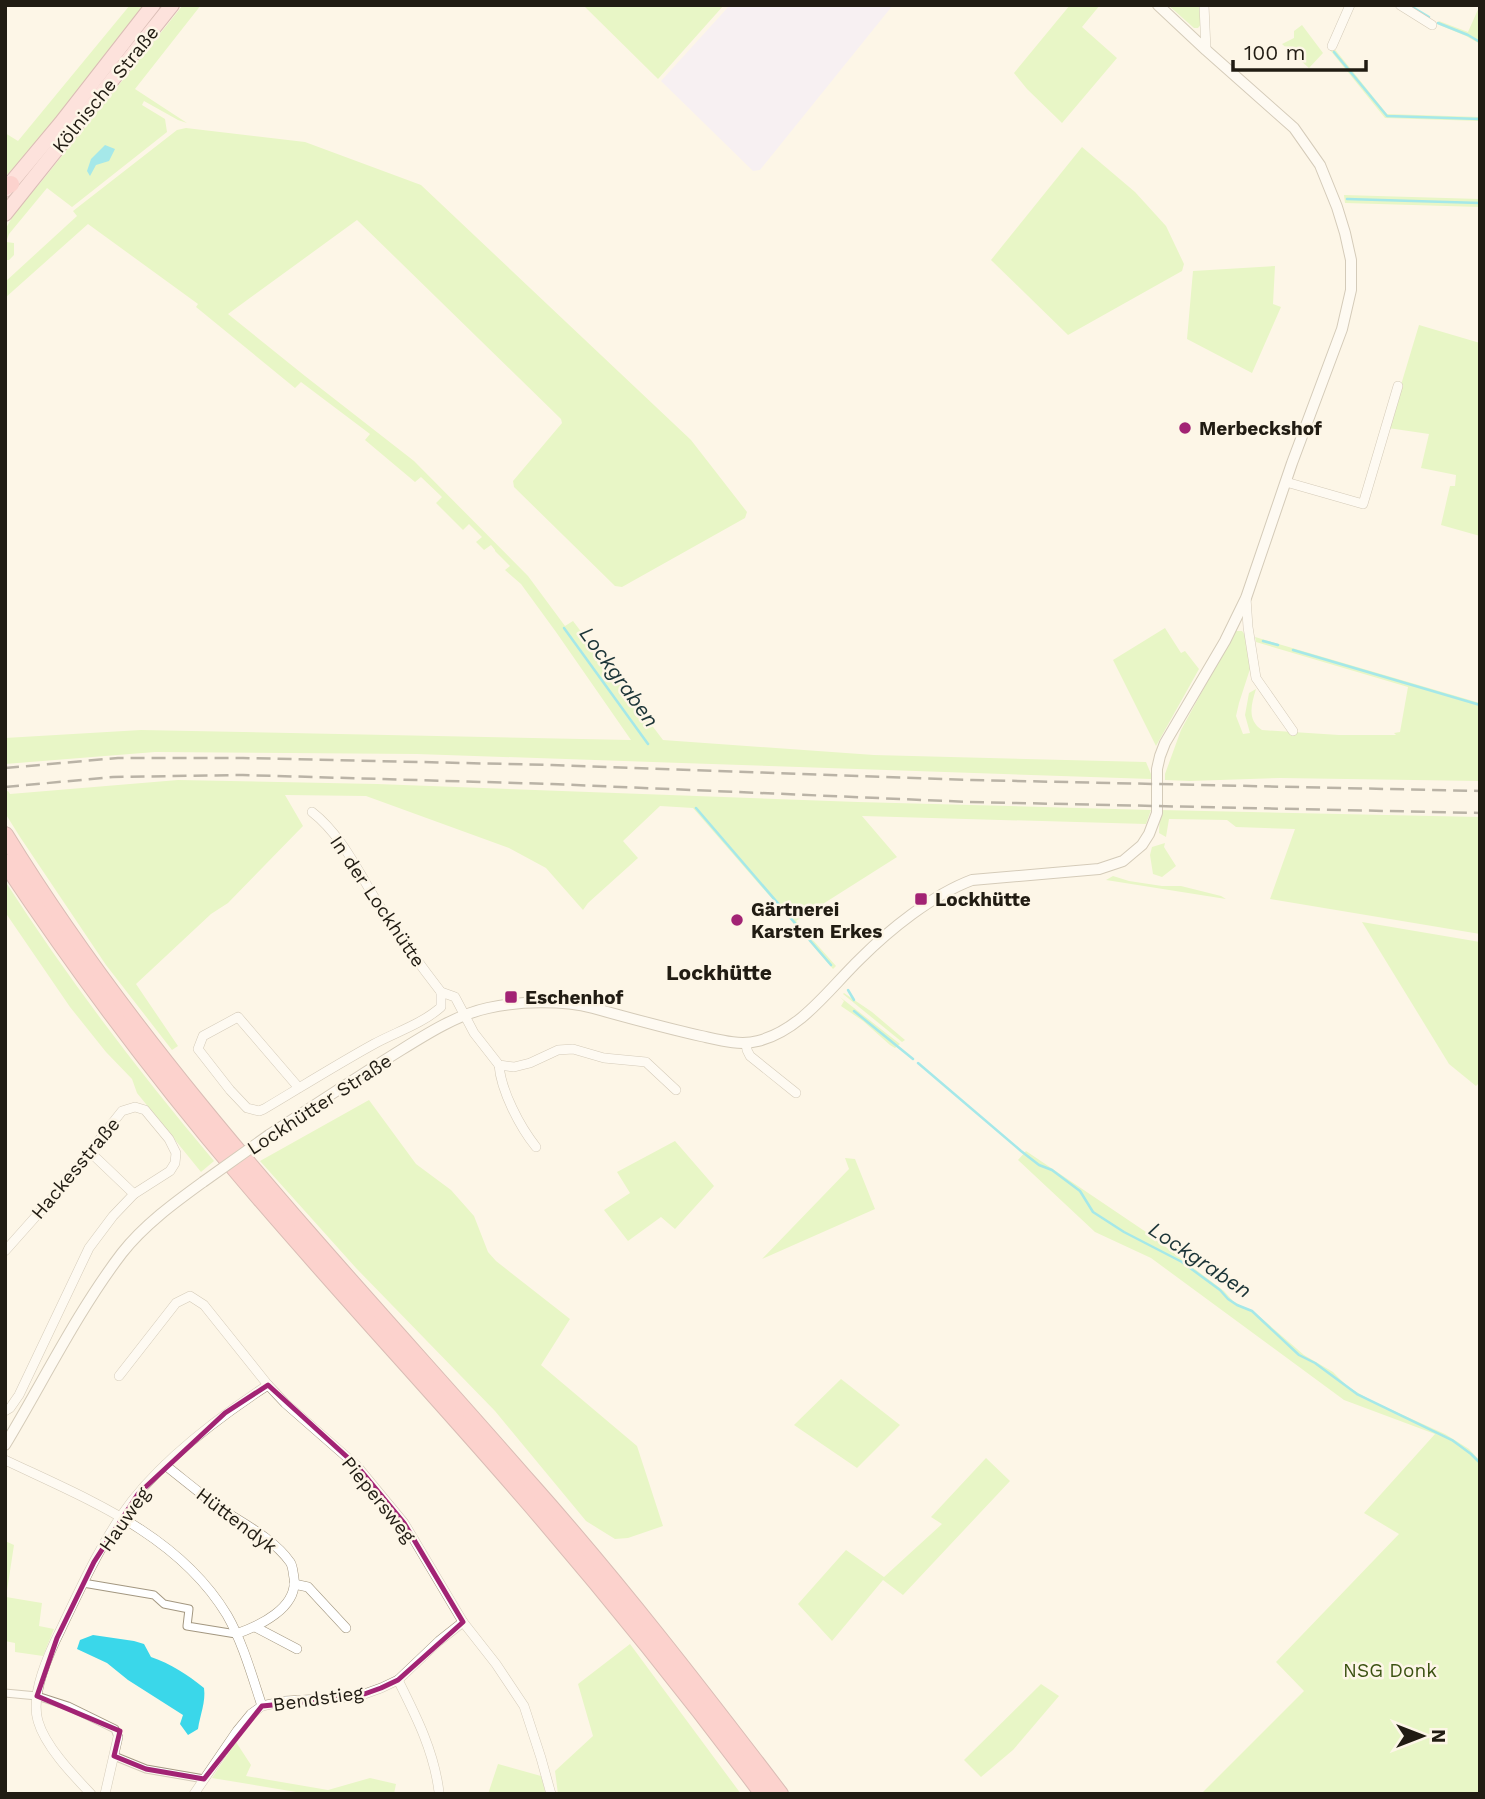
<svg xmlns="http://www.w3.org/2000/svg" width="1485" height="1799" font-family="'Work Sans',sans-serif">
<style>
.industrial{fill:#f0e8fe}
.green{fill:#cff59d}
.water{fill:#3ad7ea}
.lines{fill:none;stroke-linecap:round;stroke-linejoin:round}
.stream{stroke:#3ad7ea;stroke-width:2.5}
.pedestrian-casing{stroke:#a39780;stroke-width:9}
.minor-casing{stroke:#a39780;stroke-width:10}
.tertiary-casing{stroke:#a39780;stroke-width:12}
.primary-casing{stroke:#ae7677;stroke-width:16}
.motorway-casing{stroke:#ae7677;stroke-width:18}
.pedestrian{stroke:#fff;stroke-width:7}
.minor{stroke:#fff;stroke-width:9}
.tertiary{stroke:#fff;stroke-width:10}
.primary{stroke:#fccace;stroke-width:14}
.motorway{stroke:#faa7ad;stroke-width:16}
.rail{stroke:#686358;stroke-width:2.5;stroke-dasharray:14 7;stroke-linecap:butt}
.tertiary-bridge-casing{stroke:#a39780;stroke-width:12;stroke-linecap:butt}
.tertiary-bridge{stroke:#fff;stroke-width:10}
.marked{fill:none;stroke:#a22374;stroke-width:5;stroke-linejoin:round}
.poi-dot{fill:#a22374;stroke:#fdf6e7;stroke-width:2.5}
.labels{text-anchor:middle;stroke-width:5;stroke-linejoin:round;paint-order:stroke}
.street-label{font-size:19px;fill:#211c13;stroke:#fdf6e7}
.poi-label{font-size:19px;font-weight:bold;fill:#211c13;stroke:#fdf6e7;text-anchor:start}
.park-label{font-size:19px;fill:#3a5110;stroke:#fdf6e7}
.water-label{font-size:21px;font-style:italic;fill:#1b3437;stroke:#fdf6e7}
.neighbourhood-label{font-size:21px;font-weight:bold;fill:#211c13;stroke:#fdf6e7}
</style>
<rect width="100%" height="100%" fill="#fdf6e7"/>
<polygon class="industrial" points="730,5 893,5 760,170 753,171 661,81"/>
<g class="green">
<polygon points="130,5 148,5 19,164 5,176 5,133 18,141"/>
<polygon points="183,5 201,5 135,89 187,123 178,120 144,101 142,105 165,119 167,132 72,207 47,188 9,234 6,242 14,243 14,255 9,260 5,260 5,235 7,233 5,230 15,212 41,182"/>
<polygon points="583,5 724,5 658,79"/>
<polygon points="1070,5 1100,5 1082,27 1117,58 1062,123 1027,89 1014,73"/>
<polygon points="1168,5 1200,5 1202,23 1198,28 1194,28"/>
<polygon points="1480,5 1480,44 1466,36 1437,24 1439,21 1468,32"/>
<polygon points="1302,25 1323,53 1309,68 1282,44 1294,38 1294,31"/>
<polygon points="1333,47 1387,114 1480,117 1480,121 1385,118 1330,50"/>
<polygon points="186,128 305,142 421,185 691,440 747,512 745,518 622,587 615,586 514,487 513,481 562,423 561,419 357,220 228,314 305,376 414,461 528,576 565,626 573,621 663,740 874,755 1146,762 1151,774 1151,779 417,754 155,752 5,764 5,738 141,730 631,740 556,632 521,584 505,570 510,566 495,551 495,550 491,545 484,550 476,542 482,537 469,524 463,530 436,503 442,497 421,477 415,482 365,440 370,434 301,382 295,388 196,307 198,304 88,224 5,298 5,282 77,216 73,211 177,130"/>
<polygon points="1082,147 1135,192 1166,226 1184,264 1182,271 1068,335 991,260"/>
<polygon points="1344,195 1480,199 1480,207 1345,203"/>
<polygon points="1275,266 1273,304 1281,307 1252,373 1187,339 1193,271"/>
<polygon points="1419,325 1480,343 1480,536 1441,525 1450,486 1455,486 1456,475 1421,468 1429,434 1388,428"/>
<polygon points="1165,628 1181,653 1185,651 1199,669 1156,746 1113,660"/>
<path d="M1235,631H1242L1246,636L1250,669L1239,703L1236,716L1243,734L1250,733L1245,715L1249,693L1256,689C1251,705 1247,720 1262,730L1339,735H1396L1394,733L1400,732L1408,687L1256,642L1255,637L1480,703V781L1280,778L1190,781L1165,780V774L1181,730Z"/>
<polygon points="178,780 377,784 858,802 1151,810 1146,824 862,816 897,857 796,921 836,966 833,969 693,808 660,806 623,841 638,858 588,903 583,910 546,868 509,848 366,796 285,795 303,826 228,903 211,914 136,984 178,1046 172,1050 106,965 20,837 5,813 5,792 8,791 10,794"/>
<polygon points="1160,810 1480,817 1480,934 1270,899 1295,829 1236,827 1227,820 1169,819 1166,837 1159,833"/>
<polygon points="1165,843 1164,847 1176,866 1162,877 1153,874 1150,855 1152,847"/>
<polygon points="1113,876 1129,881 1162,886 1181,886 1221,896 1226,899 1106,880"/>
<path d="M5,881C68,979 139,1072 214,1161L201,1172L137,1093L132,1079L106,1052L70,1007L5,912Z"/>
<polygon points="1362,922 1480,942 1480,1082 1476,1086 1449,1064"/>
<polygon points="844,993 872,1012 905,1040 902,1042 843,994"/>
<polygon points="840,997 900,1044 895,1048 890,1045 863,1021 841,1006 844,1001"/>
<polygon points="369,1100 416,1164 451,1190 474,1216 488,1252 496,1261 570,1319 541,1365 637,1446 663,1526 628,1538 615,1539 586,1521 495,1411 356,1268 260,1161"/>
<polygon points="675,1141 714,1186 675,1229 661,1217 628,1241 604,1210 630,1193 617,1172"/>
<polygon points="1026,1151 1146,1232 1224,1291 1233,1301 1260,1317 1304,1355 1333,1372 1348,1387 1372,1401 1445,1434 1469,1449 1480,1461 1480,1794 1201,1794 1304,1691 1276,1662 1399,1534 1364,1513 1435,1434 1344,1400 1151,1258 1095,1232 1018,1160"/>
<polygon points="845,1158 855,1159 875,1209 762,1259 849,1169"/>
<polygon points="841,1379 900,1425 857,1468 794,1425"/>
<polygon points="986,1458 1010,1481 903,1595 883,1580 832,1641 798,1604 846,1550 884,1577 942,1524 931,1517"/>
<polygon points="5,1541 14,1545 6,1597 42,1603 39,1626 54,1629 43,1656 15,1652 15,1643 5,1641"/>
<polygon points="630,1644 741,1794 558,1794 555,1771 593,1736 578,1684"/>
<polygon points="1041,1684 1059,1696 1013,1750 981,1777 964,1760"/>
<polygon points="236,1742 251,1765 246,1776 328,1790 370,1778 396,1784 394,1794 297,1794 296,1792 212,1778"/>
<polygon points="498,1764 541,1776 546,1794 488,1794"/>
</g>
<g class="water">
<polygon points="105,145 115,149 109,161 96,165 90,176 87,171 91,159"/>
<path d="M93,1635L134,1641L144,1644L151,1657C171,1664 187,1674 204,1688C206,1702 200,1715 198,1729L188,1735L180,1724L183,1715L128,1680L107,1663L77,1649L80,1640Z"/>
</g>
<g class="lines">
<g class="stream">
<polyline points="1409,5 1429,17"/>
<polyline points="1438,23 1468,35 1480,42"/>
<polyline points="1334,52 1387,116 1480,119"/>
<polyline points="1347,199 1480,203"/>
<polyline points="564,628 648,744"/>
<polyline points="1263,641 1278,645"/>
<polyline points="1293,650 1480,705"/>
<polyline points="696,808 831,965"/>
<polyline points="848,990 854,1000"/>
<polyline points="854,1011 913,1059"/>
<polyline points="918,1063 1021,1151 1039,1165 1052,1170 1080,1191 1093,1212 1124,1232 1182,1262 1220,1290 1228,1299 1237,1305 1252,1311 1299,1355 1315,1363 1357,1394 1452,1440 1471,1454 1480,1463"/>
</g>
<g class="pedestrian-casing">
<g id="pedestrian">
<polyline points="83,1583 154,1595 164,1604 189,1609 187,1626 236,1634"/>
<polyline points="5,1693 37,1696 68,1706 115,1729 118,1737"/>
<polyline points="114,1756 146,1769 204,1779"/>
</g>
</g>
<g class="minor-casing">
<g id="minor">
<polyline points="1204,5 1206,50"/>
<polyline points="1400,5 1432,25"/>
<polyline points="1332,46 1350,5"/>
<polyline points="1286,482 1363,504 1398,386"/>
<polyline points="1246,598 1248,627 1256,678 1293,731"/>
<path d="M312,812C343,836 360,876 381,908C400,937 420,965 441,992L455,997L474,1033L499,1065L514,1067L530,1063L558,1050L573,1049L604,1058L646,1062L676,1090"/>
<polyline points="746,1043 747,1050 750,1056 796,1093"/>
<path d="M499,1065C501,1091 520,1127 536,1147"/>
<path d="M299,1088L238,1017L203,1036L198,1049L230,1090L247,1108L259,1111L264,1109C301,1087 336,1065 374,1044C396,1032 422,1024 441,1007V992"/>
<polyline points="90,1152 134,1194"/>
<polyline points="5,1251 61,1188 122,1111 135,1107 145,1110 169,1139 176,1153 175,1163 170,1171 134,1194 113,1216 89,1248 19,1395 10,1408 5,1411"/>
<polyline points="119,1376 176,1303 190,1296 204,1305 268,1385 285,1403 357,1466 404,1523 463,1622 496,1664 524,1706 541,1758 551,1794"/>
<path d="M5,1460C87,1499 178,1534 227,1615C243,1643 252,1676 262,1706"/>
<path d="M165,1465C184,1480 202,1495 221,1509C244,1524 274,1539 290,1562C293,1566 293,1573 294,1578C298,1608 259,1626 236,1634"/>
<polyline points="294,1584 308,1587 346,1628"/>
<polyline points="255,1627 297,1649"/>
<path d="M398,1680C416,1716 434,1751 439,1792"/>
<path d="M91,1794C73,1775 45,1746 38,1721C30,1694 49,1653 61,1629C79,1591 97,1552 121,1516C156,1464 216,1419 268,1385"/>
<polyline points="105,1794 118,1737"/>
<polyline points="194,1794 237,1731 251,1714 262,1706 285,1701 356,1697 381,1688 398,1680 439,1641 463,1622"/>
</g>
</g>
<g class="tertiary-casing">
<g id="tertiary">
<path d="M269,1135C310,1108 351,1081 393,1055C422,1037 455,1015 488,1008C519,1001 562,1000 593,1008C629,1018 665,1028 701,1036C719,1040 740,1046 758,1041C801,1030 829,989 860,959C889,930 932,895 972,880L1099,869L1123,861L1142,845L1149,834L1157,813V769L1160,756L1165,743L1225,641L1246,598L1292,463L1342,329L1351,290V260L1345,233L1337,207L1320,165L1294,128L1206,50L1158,5"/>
<path d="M5,1445C43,1382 77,1312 122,1253C144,1225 174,1203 203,1182"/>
</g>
</g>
<g class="primary-casing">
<g id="primary">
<polyline points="5,190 61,123 153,5"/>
<polyline points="5,214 172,5"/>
</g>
</g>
<g class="motorway-casing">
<g id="motorway">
<polyline points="5,187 11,184"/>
<path d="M5,835C151,1073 348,1275 531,1485C619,1584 700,1689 780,1794"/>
<path d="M5,862C78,972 156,1076 241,1176C333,1285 431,1389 524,1497C607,1593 687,1692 763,1794"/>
</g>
</g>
<use href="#pedestrian" class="pedestrian"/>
<use href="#minor" class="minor"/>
<use href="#tertiary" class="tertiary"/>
<use href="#primary" class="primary"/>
<use href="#motorway" class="motorway"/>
<g class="rail">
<polyline points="5,768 118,758 243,758 552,765 972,780 1480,791"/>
<polyline points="5,787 113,777 243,775 552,784 970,802 1480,813"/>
</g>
<g class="tertiary-bridge-casing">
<polyline id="tertiary-bridge" points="203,1182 269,1135"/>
</g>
<use href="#tertiary-bridge" class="tertiary-bridge"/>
</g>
<path d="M0 0H1485V1799H0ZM268,1385L357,1466L404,1523L463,1622L398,1680L381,1688L356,1697L262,1706L204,1779L146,1769L114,1756L120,1731L37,1696L57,1638L94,1562L138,1494L225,1413Z" fill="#fdf6e7" fill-opacity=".55" fill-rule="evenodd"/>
<path class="marked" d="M268,1385L357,1466L404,1523L463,1622L398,1680L381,1688L356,1697L262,1706L204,1779L146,1769L114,1756L120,1731L37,1696L57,1638L94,1562L138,1494L225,1413Z"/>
<g class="poi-dot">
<circle cx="1185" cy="428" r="7"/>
<rect x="914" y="892" width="14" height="14" rx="3.5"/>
<circle cx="737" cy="920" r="7"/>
<rect x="504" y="990" width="14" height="14" rx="3.5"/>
</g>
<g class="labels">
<g class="street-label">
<text transform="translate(105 89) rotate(-51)" y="7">Kölnische Straße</text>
<text transform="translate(378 901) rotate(56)" y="7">In der Lockhütte</text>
<text transform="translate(319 1104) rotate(-33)" y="7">Lockhütter Straße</text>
<text transform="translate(75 1168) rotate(-50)" y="7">Hackesstraße</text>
<text transform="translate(379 1499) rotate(51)" y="7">Piepersweg</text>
<text transform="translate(124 1519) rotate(-55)" y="7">Hauweg</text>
<text transform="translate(237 1520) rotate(37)" y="7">Hüttendyk</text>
<text transform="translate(318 1698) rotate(-8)" y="7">Bendstieg</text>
</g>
<g class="poi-label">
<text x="1199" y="435">Merbeckshof</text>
<text x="935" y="906">Lockhütte</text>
<text x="751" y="916">Gärtnerei<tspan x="751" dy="22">Karsten Erkes</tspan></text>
<text x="525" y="1004">Eschenhof</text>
</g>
<g class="park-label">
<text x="1390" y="1677">NSG Donk</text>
</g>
<g class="water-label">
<text transform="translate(619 677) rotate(54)" y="7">Lockgraben</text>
<text transform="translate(1200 1260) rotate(34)" y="7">Lockgraben</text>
</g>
<g class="neighbourhood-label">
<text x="719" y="980">Lockhütte</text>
</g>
</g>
<rect width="1485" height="1799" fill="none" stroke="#211c13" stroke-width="14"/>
<g transform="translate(1422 1736) rotate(90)" stroke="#fdf6e7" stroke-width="5" paint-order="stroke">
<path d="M0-5L12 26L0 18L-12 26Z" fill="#211c13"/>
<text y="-10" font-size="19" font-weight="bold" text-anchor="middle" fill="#211c13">N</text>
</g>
<path d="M1233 60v10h133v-10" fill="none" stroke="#211c13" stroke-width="3.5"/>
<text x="1244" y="60" font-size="21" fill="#211c13" stroke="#fdf6e7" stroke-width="5" paint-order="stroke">100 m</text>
</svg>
